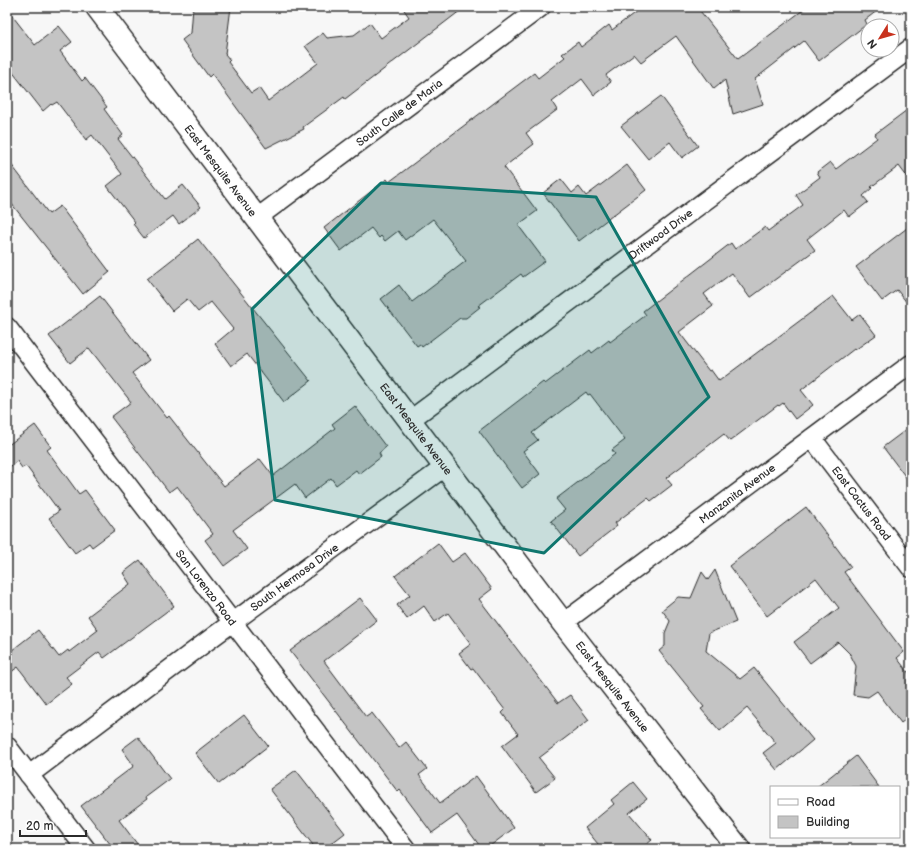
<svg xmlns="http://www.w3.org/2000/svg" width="918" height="856" font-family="'Balsamiq Sans',sans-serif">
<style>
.building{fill:#c4c4c4;stroke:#2b2b2b}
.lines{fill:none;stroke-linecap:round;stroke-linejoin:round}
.minor-casing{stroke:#2b2b2b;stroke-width:21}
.tertiary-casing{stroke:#2b2b2b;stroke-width:25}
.minor{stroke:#fff;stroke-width:18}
.tertiary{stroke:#fff;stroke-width:22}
.marked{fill:#0f766e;fill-opacity:0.2;stroke:#0f766e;stroke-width:3;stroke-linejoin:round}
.labels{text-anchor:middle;stroke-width:4;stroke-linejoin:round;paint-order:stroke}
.street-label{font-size:11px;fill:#2b2b2b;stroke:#fff}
</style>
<rect width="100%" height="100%" fill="#f7f7f7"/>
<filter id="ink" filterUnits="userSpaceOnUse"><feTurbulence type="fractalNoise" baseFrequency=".025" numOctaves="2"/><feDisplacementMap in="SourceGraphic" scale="8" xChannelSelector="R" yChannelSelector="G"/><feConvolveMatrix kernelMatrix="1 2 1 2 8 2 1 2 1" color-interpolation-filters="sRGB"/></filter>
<g filter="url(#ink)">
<g class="building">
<polygon points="193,7 231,7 225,54 230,60 228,62 251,93 259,88 268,101 318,63 305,46 323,33 327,38 354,35 370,23 381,38 409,17 402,7 465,7 345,99 344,97 303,127 304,129 266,148 212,74 209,77 182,40 191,33"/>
<polygon points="642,7 697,7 738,59 807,7 882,7 865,20 867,24 819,61 804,41 755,79 763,104 733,114 725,80 714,89 676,36 641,62 634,54 606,75 611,82 594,95 582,79 552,102 557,110 526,133 534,144 504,167 537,211 518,225 545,261 523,277 521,274 478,306 480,307 466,318 460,318 422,347 420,344 417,346 381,299 399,285 412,302 466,261 433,219 405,240 398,231 385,241 381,236 379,238 371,228 341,251 324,228 387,179 389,182 534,73 538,78 565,57 562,54 578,42 581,47 609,25 612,30"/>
<polygon points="7,9 35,45 59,26 72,42 60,51 82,81 85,78 107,107 104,109 123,135 118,139 165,199 183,185 201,207 179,224 173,216 144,238 133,224 135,222 107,186 122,174 92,135 86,140 57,102 52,105 51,104 43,111 7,65"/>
<polygon points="661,96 698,146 682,158 670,142 648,159 621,126"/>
<polygon points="911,107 911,182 899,166 871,187 872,188 863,196 868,202 849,217 844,210 807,239 815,250 750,298 732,273 704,294 713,306 679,332 709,371 711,370 719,381 833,296 852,320 860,314 876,335 855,350 854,349 801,390 813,405 795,419 783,403 779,406 778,405 730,441 724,434 666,478 672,485 651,501 648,498 615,523 617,526 578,556 551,521 565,510 556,499 615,454 612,450 625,440 590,394 588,395 586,392 532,433 538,440 523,451 540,474 522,488 479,431 543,382 545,384 590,350 592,353 609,340 610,342 646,315 643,311 731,243 735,249 765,227 768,231 803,205 796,195 820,177 817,172 830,162 836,169 877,138 875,134"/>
<polygon points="7,159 49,214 60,206 110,272 83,294 7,198"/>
<polygon points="627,165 646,190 579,241 543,193 561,179 572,193 579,187 586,196"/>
<polygon points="911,225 911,308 897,290 882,301 856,267"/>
<polygon points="198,239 311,381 284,402 247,354 231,366 215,344 233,329 211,302 198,312 187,299 172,311 147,279"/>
<polygon points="100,296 149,360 132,373 167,418 169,416 224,486 260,459 273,476 335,428 332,424 355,406 386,447 379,453 381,457 359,474 356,470 336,485 331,478 305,498 295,484 233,530 247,549 224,566 205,540 213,534 177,486 169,492 111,417 131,402 89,348 70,363 49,336"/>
<polygon points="35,425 51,447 47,450 79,494 85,490 115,530 92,547 89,543 75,553 49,518 59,511 26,466 22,468 17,461 7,469 7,446"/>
<polygon points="911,426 911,484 883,447"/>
<polygon points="806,507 851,567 844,572 904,652 897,658 911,676 911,715 901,723 877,691 868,697 853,695 856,666 850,654 838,642 810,663 794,642 839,608 816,578 767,616 729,566"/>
<polygon points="438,543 452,562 465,553 492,589 479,599 558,703 570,695 589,720 539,758 555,778 536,792 502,746 518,734 502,713 505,710 473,668 471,669 459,653 471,644 448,613 435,622 424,606 407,619 397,605 410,595 395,576"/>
<polygon points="140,560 174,606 104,658 99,652 66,677 72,684 46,704 18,667 7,675 7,654 38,630 59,657 68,650 69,652 98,630 88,616 130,584 123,573"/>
<polygon points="715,570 736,622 709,633 706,651 740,679 754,668 813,740 777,770 763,753 776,743 747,708 720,731 701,709 704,707 659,651 665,646 665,633 670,621 662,610 678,597 691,598 702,572 708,580"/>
<polygon points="360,598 377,620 324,661 366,717 372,713 399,748 406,742 427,769 419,775 440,803 476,776 514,828 486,849 482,849 457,815 432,833 400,790 398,792 290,651"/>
<polygon points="244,715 268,746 219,784 195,753"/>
<polygon points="138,737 170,779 146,797 147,799 119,820 141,849 114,849 81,806 134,766 122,749"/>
<polygon points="856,756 879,787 817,787"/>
<polygon points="296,770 345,833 324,849 316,849 270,789"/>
<polygon points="633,782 647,799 629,813 652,840 641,849 602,849 585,828 614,804 611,800"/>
</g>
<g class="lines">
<g class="minor-casing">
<g id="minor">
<path id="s1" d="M257,218L541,7"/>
<path id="s2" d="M7,327L406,849"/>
<path id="s3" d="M410,420L911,48"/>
<path id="s4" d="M812,438L911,568"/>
<path id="s5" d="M563,623L911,364"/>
<polyline points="7,746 86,849"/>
<path id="s6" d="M29,775L214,636L446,466"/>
</g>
</g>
<g class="tertiary-casing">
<g id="tertiary">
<path id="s7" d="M97,7L563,623L739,849"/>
</g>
</g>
<use href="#minor" class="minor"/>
<use href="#tertiary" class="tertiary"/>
</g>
</g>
<path class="marked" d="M381,183L596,197L709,397L544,553L275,500L252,309Z"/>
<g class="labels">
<g class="street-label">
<text dy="4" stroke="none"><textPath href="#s1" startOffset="177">South Calle de Maria</textPath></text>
<text dy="4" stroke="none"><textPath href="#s7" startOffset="205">East Mesquite Avenue</textPath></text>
<text dy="4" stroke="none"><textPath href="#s3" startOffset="312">Driftwood Drive</textPath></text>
<text dy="4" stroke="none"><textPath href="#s7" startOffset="529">East Mesquite Avenue</textPath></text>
<text dy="4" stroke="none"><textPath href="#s5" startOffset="217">Manzanita Avenue</textPath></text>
<text dy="4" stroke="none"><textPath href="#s4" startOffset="82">East Cactus Road</textPath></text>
<text dy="4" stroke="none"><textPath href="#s6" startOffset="331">South Hermosa Drive</textPath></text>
<text dy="4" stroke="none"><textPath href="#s2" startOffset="328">San Lorenzo Road</textPath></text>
<text dy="4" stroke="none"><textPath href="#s7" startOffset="853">East Mesquite Avenue</textPath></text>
</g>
</g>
<rect width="918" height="856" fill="none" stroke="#fff" stroke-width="24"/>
<rect x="12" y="12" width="894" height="832" fill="none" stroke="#2b2b2b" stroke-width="1.5" filter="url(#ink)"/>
<rect x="770" y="786" width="130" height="52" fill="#ffffff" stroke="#aaaaaa"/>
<rect x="778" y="799" width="20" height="6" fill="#ffffff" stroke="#aaaaaa"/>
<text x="806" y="806" font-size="12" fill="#2b2b2b">Road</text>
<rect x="778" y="816" width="20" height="12" fill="#c4c4c4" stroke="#aaaaaa"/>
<text x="806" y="826" font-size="12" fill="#2b2b2b">Building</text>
<g transform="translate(880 38) rotate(233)"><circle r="19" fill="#ffffff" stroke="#aaaaaa"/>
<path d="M0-3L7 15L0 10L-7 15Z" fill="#c8321e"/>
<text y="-6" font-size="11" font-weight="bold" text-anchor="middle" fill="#2b2b2b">N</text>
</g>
<path d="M20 830v6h66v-6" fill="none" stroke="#2b2b2b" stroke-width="2"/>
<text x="26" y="830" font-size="12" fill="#2b2b2b" stroke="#ffffff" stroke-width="3" paint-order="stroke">20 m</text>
</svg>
